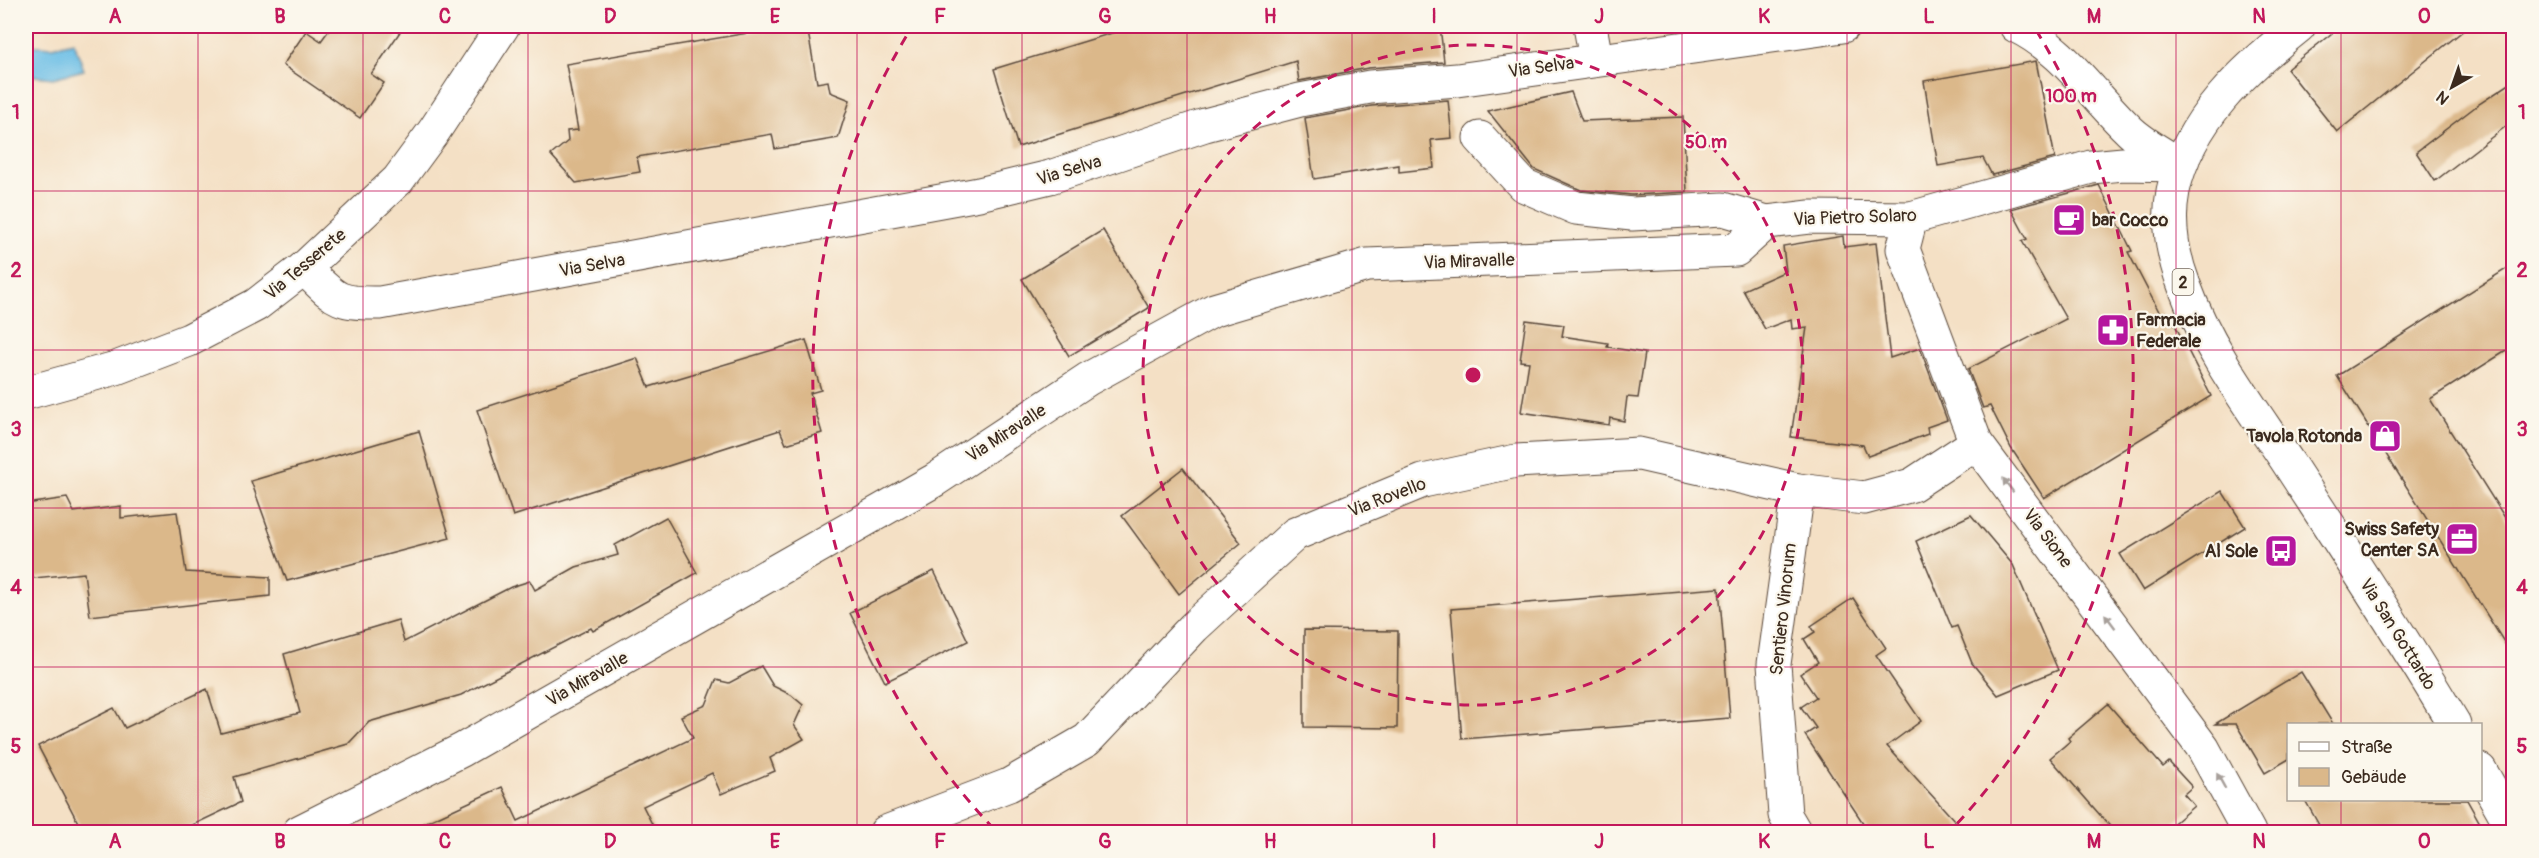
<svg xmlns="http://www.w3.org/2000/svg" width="2539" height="858" font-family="Pangolin,sans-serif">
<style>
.water{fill:#6abee6;stroke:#527482;stroke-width:1.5}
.building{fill:#dbb88a}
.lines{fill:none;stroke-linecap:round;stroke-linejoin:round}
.minor-casing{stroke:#574537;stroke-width:35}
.major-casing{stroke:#574537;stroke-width:35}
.minor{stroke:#fff;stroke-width:33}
.major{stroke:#fff;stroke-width:33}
.oneway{fill:#a79f9a}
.grid{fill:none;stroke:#c2185b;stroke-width:1.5;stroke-opacity:0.55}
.ring{fill:none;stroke:#c2185b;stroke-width:3;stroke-dasharray:10 8}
.labels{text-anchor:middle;stroke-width:4.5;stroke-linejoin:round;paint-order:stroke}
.shield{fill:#fbf7ec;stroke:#75685c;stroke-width:1.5}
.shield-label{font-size:16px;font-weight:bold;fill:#3b2a1e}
.street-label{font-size:18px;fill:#3b2a1e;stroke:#fbf7ec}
.poi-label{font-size:18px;font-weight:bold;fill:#3b2a1e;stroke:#fbf7ec;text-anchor:end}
.centre{fill:#c2185b;stroke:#fbf7ec;stroke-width:3}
.ring-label{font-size:18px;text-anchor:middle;font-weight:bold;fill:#c2185b;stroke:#fbf7ec;stroke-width:4.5;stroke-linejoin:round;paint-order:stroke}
.neatline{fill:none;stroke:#c2185b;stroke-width:2}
.grid-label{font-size:20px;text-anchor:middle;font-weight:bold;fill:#c2185b}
</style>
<rect width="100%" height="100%" fill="#fbf7ec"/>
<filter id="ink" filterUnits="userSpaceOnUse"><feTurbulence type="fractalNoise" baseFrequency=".0167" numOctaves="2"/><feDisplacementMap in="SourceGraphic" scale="12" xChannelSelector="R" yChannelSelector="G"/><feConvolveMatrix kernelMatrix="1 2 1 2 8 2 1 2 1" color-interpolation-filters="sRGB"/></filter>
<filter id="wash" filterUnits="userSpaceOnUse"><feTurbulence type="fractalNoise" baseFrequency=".008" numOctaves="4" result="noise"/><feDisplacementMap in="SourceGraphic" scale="24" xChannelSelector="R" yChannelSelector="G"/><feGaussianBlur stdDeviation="1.35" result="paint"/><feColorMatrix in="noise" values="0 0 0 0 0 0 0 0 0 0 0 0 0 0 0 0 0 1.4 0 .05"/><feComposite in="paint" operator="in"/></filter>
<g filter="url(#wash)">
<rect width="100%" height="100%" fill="#f4e0c5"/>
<polygon class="water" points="74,42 84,70 53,78 26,75 26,45 52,47"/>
<g id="blocks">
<g class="building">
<polygon points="332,26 404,26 371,74 384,83 360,118 283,65 306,31 321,41"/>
<polygon points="789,26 807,26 817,83 828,81 830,92 850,100 838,138 775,149 772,134 637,157 640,172 576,183 551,155 568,141 567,131 578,130 566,64"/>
<polygon points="1135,26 1440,26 1444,62 1368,68 1299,81 1296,61 1018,147 994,69"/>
<polygon points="2341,26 2469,26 2337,132 2287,69"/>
<polygon points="2036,61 2055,158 1992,175 1983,158 1938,166 1924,81"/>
<polygon points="2514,81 2514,120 2435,181 2416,152 2479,104"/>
<polygon points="1571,92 1582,121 1683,117 1687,192 1632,195 1581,190 1534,169 1488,111"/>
<polygon points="1448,100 1452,138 1431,140 1434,168 1399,172 1399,165 1314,179 1305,118 1372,106"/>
<polygon points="2099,185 2132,251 2128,252 2165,323 2172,319 2211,396 2044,498 2011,448 1990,406 1983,408 1968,369 2066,319 2022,241 2027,239 2011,209"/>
<polygon points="1103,230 1149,308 1069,356 1022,279"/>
<polygon points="1843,236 1844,247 1876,243 1890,358 1920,348 1947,420 1927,427 1928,434 1868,456 1863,445 1791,437 1807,327 1792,329 1791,319 1765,329 1743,290 1786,271 1783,246"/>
<polygon points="2514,264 2514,346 2430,399 2514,532 2514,658 2337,376"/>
<polygon points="1526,320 1564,325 1562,336 1608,343 1607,347 1645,353 1638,398 1627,397 1624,421 1610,418 1609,425 1521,412 1529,362 1520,361"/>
<polygon points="806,340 821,390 810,393 822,433 786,444 780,430 513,516 477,410 637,358 649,387"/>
<polygon points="419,431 450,538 287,581 251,481"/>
<polygon points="1183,468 1241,543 1179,594 1122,516"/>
<polygon points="2222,491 2245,527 2143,591 2120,554"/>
<polygon points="67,498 74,512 121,506 121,518 177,512 186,572 270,577 270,596 90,616 84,573 34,578 26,566 26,504"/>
<polygon points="1971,515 2013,565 2058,670 1998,695 1972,663 1957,626 1952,628 1916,541"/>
<polygon points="666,517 697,573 593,631 591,628 461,695 369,722 348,744 234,777 241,802 178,832 83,832 38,746 114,708 125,728 207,689 221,733 300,713 284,654 398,620 404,642 511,587 530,581 535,590 576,567 618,555 615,545"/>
<polygon points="934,571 968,641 885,682 850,613"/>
<polygon points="1719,588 1730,718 1462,739 1451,609"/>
<polygon points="1853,598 1886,648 1876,655 1921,721 1887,746 1965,832 1869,832 1805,735 1816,728 1801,707 1816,697 1800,674 1818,662 1804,639 1815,632 1811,626"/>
<polygon points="1304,630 1398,631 1397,728 1304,727"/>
<polygon points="761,666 773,686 791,695 803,705 794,725 804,739 770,758 775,771 721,794 712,773 643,806 656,832 405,832 502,787 518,821 693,738 681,716 706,705 716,680 729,683"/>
<polygon points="2301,672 2333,724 2289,724 2289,759 2265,773 2236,724 2215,724"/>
<polygon points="2108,704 2163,767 2169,762 2192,787 2184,794 2194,806 2163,832 2115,832 2050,758 2070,741 2068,738"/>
<polygon points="2305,800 2467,800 2485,832 2323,832"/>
</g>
</g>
</g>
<g filter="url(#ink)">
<use href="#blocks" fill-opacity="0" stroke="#574537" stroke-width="1.5"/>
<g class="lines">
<g class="minor-casing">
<g id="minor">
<polyline points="1590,26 1596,59"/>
<path d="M2016,26C2062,48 2090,92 2127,128C2141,143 2162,153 2180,165"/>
<polyline points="1480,138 1523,185 1576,208 1632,214 1723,209 1767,222 1810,217 1911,218 2091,167 2123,164 2180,165"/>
<polyline points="1911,218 1903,249 1976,443 2203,748 2249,832"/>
<path d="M304,268C335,298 335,304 380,303L979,194L1050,177L1205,125L1300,100L1370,87L1457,80L1843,26"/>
<polyline points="299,832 462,750 935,480 1088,379 1214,310 1367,265 1736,250 1767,222"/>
<polyline points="886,832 1009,785 1087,740 1194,627 1295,534 1423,481 1516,461 1639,454 1798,490 1864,498 1912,485 1976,443"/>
<polyline points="1795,832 1785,815 1774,664 1798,490"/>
</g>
</g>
<g class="major-casing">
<g id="major">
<path d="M2299,26C2245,69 2188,120 2173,191C2167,222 2173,256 2184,285C2207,349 2251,407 2289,464C2345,550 2402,636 2454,724"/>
<polyline points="26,393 116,368 189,340 256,305 304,268 398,180 434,131 503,26"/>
<polyline points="2480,770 2514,830"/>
</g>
</g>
<use href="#minor" class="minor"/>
<use href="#major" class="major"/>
</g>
<defs><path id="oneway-solid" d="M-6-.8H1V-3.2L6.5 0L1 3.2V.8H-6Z" transform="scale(1.5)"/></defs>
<g class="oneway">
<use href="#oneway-solid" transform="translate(2008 485) rotate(-127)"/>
<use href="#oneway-solid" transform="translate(2110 621) rotate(-127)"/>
<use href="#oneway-solid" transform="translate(2221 781) rotate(-119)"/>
</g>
</g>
<path class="grid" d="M198,26V832M363,26V832M528,26V832M692,26V832M857,26V832M1022,26V832M1187,26V832M1352,26V832M1517,26V832M1682,26V832M1847,26V832M2011,26V832M2176,26V832M2341,26V724M26,191H2514M26,350H2514M26,508H2514M26,667H2514M2341,800V832"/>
<g class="ring">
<circle cx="1473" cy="375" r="330"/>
<path d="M994 829A660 660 0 0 1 910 30M2036 30A660 660 0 0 1 1952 829"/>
</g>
<defs>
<g id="cafe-square" transform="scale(1.725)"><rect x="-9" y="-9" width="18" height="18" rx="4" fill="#b5179e" stroke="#fbf7ec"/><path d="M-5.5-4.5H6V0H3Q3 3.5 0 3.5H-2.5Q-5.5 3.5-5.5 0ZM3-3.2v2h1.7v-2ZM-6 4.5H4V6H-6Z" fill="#fff"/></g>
<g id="pharmacy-square" transform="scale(1.725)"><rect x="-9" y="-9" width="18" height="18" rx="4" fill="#b5179e" stroke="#fbf7ec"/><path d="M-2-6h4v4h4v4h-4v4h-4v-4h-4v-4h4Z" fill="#fff"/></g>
<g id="shop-square" transform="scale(1.725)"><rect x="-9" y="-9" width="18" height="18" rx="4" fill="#b5179e" stroke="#fbf7ec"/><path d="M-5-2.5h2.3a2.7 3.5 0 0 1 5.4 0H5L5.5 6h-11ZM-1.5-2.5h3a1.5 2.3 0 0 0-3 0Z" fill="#fff"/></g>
<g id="office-square" transform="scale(1.725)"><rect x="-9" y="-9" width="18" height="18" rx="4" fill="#b5179e" stroke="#fbf7ec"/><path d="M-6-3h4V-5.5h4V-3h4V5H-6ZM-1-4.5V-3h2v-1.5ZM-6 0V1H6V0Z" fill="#fff"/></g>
<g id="bus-square" transform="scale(1.725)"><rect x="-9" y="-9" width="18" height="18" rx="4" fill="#b5179e" stroke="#fbf7ec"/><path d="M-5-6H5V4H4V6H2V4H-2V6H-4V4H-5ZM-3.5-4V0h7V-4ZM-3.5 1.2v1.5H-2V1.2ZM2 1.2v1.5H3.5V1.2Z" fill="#fff"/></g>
</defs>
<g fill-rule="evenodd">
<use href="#cafe-square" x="2069" y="220"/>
<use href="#pharmacy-square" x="2113" y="330"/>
<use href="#shop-square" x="2385" y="436"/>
<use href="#office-square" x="2462" y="539"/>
<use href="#bus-square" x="2281" y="551"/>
</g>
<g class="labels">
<rect class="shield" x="2172.5" y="269" width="21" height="26" rx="4.5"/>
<g class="shield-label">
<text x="2183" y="288">2</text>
</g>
<g class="street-label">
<text transform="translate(1541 67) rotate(-8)" y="6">Via Selva</text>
<text transform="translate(1069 170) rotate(-17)" y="6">Via Selva</text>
<text transform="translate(1855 217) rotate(-2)" y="6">Via Pietro Solaro</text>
<text transform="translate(1469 261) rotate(-2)" y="6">Via Miravalle</text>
<text transform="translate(305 264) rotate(-40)" y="6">Via Tesserete</text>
<text transform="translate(592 265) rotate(-10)" y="6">Via Selva</text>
<text transform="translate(1006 433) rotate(-33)" y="6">Via Miravalle</text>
<text transform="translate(1387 497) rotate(-21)" y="6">Via Rovello</text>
<text transform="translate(2048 538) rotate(53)" y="6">Via Sione</text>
<text transform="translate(1783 609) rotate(-84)" y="6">Sentiero Vinorum</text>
<text transform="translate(2398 634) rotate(58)" y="6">Via San Gottardo</text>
<text transform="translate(587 679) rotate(-30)" y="6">Via Miravalle</text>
</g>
<g class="poi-label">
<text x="2092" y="226" text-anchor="start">bar Cocco</text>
<text x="2136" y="326" text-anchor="start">Farmacia<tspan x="2136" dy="21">Federale</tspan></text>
<text x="2362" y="442">Tavola Rotonda</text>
<text x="2439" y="535">Swiss Safety<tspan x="2439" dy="21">Center SA</tspan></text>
<text x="2258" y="557">Al Sole</text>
</g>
</g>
<circle cx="1473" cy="375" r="9" class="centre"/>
<g class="ring-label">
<text x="2071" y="102">100 m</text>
<text x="1706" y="148">50 m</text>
</g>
<rect width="2539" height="858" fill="none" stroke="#fbf7ec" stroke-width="66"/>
<rect x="2287" y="723" width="195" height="78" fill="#fbf7ec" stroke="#aea59a" stroke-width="1.5"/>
<rect x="2299" y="742" width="30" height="9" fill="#ffffff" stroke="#aea59a" stroke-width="1.5"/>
<text x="2341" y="753" font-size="18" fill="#3b2a1e">Straße</text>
<rect x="2299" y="768" width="30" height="18" fill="#dbb88a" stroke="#aea59a" stroke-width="1.5"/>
<text x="2341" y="783" font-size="18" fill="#3b2a1e">Gebäude</text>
<g transform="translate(2452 87) rotate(220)" stroke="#fbf7ec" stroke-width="4.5" paint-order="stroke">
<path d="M0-4.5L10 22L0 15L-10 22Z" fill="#3b2a1e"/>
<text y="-9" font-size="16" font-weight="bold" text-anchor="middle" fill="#3b2a1e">N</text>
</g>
<rect x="33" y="33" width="2473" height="792" class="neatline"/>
<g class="grid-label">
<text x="115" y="23">A</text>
<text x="280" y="23">B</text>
<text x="445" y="23">C</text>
<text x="610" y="23">D</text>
<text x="775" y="23">E</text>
<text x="940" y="23">F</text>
<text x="1105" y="23">G</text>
<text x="1270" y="23">H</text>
<text x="1434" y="23">I</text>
<text x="1599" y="23">J</text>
<text x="1764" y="23">K</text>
<text x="1929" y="23">L</text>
<text x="2094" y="23">M</text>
<text x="2259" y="23">N</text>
<text x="2424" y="23">O</text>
<text x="16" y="119">1</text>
<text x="2522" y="119">1</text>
<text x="16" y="277">2</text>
<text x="2522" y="277">2</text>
<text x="16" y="436">3</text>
<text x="2522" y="436">3</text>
<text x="16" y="594">4</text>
<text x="2522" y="594">4</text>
<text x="16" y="753">5</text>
<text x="2522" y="753">5</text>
<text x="115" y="848">A</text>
<text x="280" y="848">B</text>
<text x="445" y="848">C</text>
<text x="610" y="848">D</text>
<text x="775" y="848">E</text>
<text x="940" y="848">F</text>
<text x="1105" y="848">G</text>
<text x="1270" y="848">H</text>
<text x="1434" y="848">I</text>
<text x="1599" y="848">J</text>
<text x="1764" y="848">K</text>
<text x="1929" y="848">L</text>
<text x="2094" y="848">M</text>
<text x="2259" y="848">N</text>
<text x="2424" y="848">O</text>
</g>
</svg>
